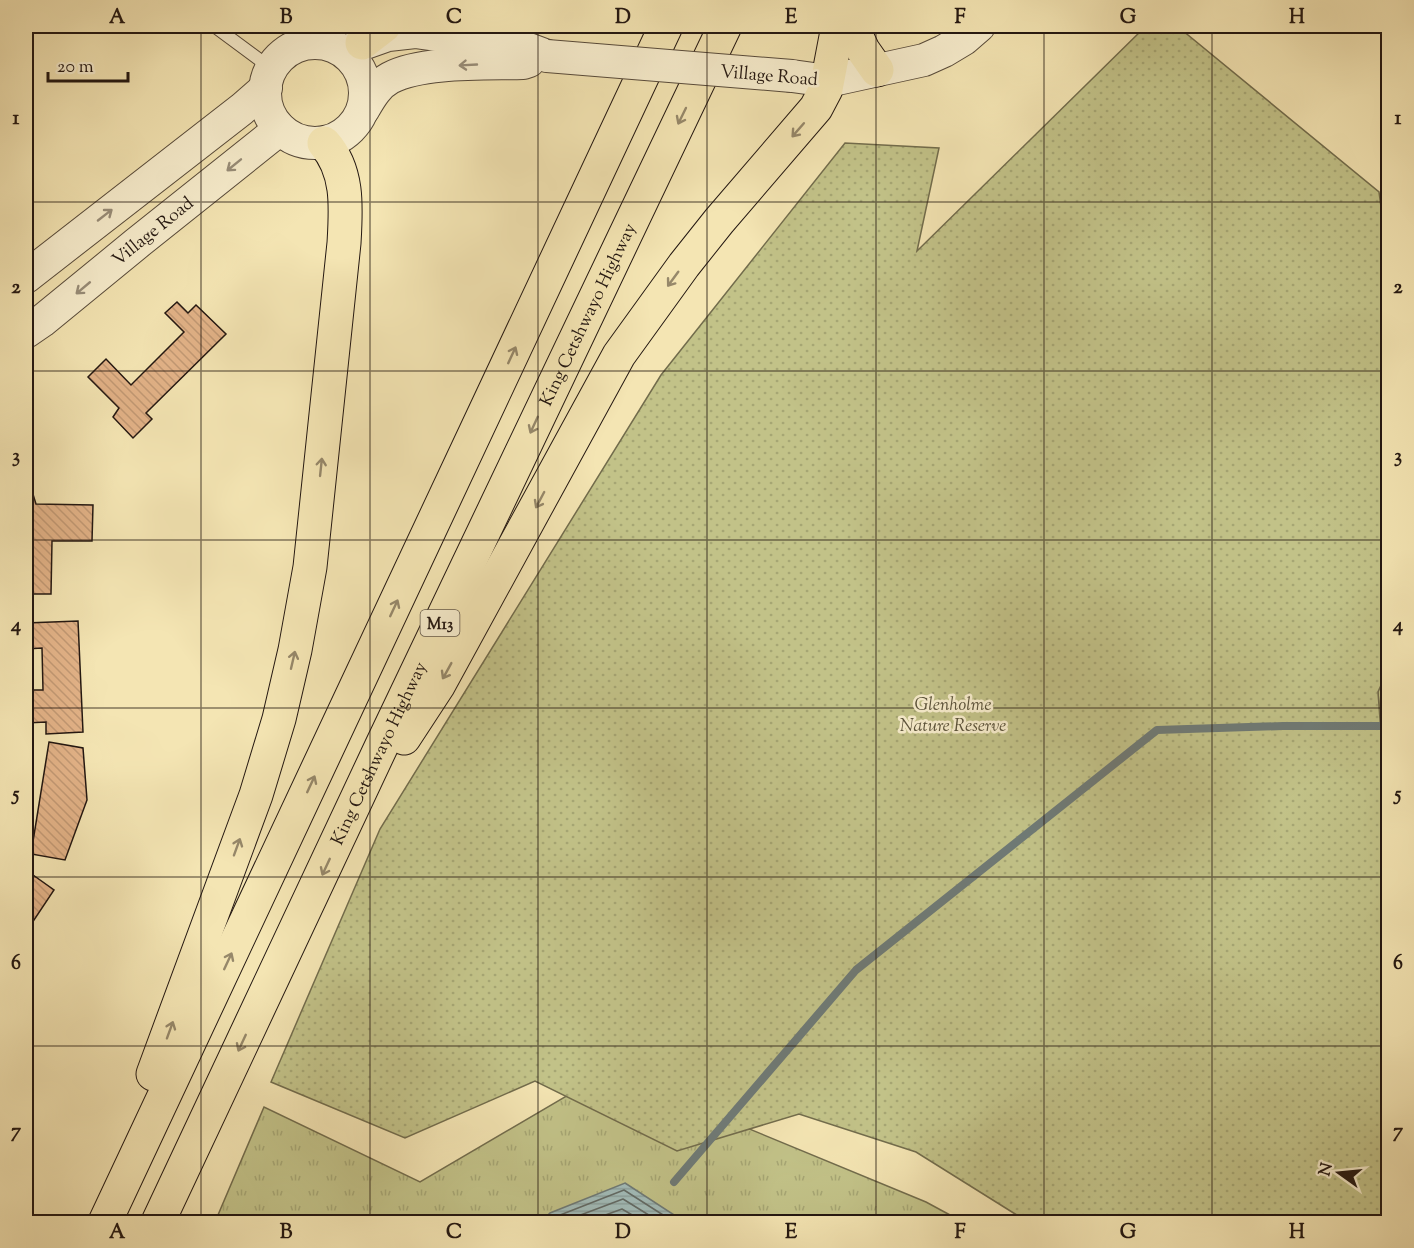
<svg xmlns="http://www.w3.org/2000/svg" width="1414" height="1248" font-family="'Sorts Mill Goudy',serif">
<style>
.grass{fill:url(#grass-tufts);stroke:#726c4c;stroke-width:1.5}
.forest{fill:url(#forest-firs);stroke:#726c4c;stroke-width:1.5}
.park{fill:url(#park-dots);stroke:#726c4c;stroke-width:1.5}
.water{fill:url(#water-rules);stroke:#6f7a76;stroke-width:1.5}
.lines{fill:none;stroke-linecap:round;stroke-linejoin:round}
.shore{stroke:#626a65;stroke-width:1.5}
.stream{stroke:#6f7a76;stroke-width:8}
.building{fill:url(#building-back-hatch);stroke:#231711;stroke-width:1.5}
.service-casing{stroke:#574a3a;stroke-width:14}
.tertiary-casing{stroke:#574a3a;stroke-width:34}
.motorway-casing{stroke:#231711;stroke-width:35}
.service{stroke:#f8eece;stroke-width:12}
.tertiary{stroke:#f8eece;stroke-width:32}
.motorway{stroke:#f4e5b3;stroke-width:33}
.tertiary-bridge-casing{stroke:#574a3a;stroke-width:34;stroke-linecap:butt}
.tertiary-bridge{stroke:#f8eece;stroke-width:32}
.oneway{stroke:#988d79}
.oneway2{stroke:#96886a}
.grid{fill:none;stroke:#231711;stroke-width:1.5;stroke-opacity:0.55}
.labels{text-anchor:middle;stroke-width:5;stroke-linejoin:round;paint-order:stroke}
.shield{fill:#f8eece;stroke:#63584a;stroke-width:1.5}
.shield-label{font-size:16px;font-weight:bold;fill:#231711}
.street-label{font-size:18px;fill:#231711;stroke:#f8eece}
.park-label{font-size:18px;font-style:italic;fill:#5b533b;stroke:#f8eece}
.neatline{fill:none;stroke:#231711;stroke-width:2}
.grid-label{font-size:20px;text-anchor:middle;font-weight:bold;fill:#231711}
</style>
<defs>
<pattern id="grass-tufts" width="24" height="20" patternUnits="userSpaceOnUse" patternTransform="scale(1.5)"><rect width="24" height="20" fill="#c2c288"/><path d="M3 7l-1-3M5 7V3M7 7l1-3M15 17l-1-3M17 17v-4M19 17l1-3" fill="none" stroke="#a6a674"/></pattern>
<pattern id="forest-firs" width="22" height="20" patternUnits="userSpaceOnUse" patternTransform="scale(1.5)"><rect width="22" height="20" fill="#c2c288"/><path d="M5 1l3.5 6h-7zM16 11l3.5 6h-7z" fill="#a6a674"/></pattern>
<pattern id="park-dots" width="8" height="8" patternUnits="userSpaceOnUse" patternTransform="scale(1.5)"><rect width="8" height="8" fill="#c2c288"/><path d="M2 2h.1M6 6h.1" fill="none" stroke="#a6a674" stroke-width="1.8" stroke-linecap="round"/></pattern>
<pattern id="water-rules" width="6" height="5" patternUnits="userSpaceOnUse" patternTransform="scale(1.5)"><rect width="6" height="5" fill="#a2bcb9"/><path d="M0 2.5h6" fill="none" stroke="#8ba19e"/></pattern>
<pattern id="building-back-hatch" width="6" height="6" patternUnits="userSpaceOnUse" patternTransform="scale(1.5)"><rect width="6" height="6" fill="#e3b388"/><path d="M-1 5l2 2M0 0l6 6M5-1l2 2" fill="none" stroke="#c29974"/></pattern>
</defs>
<rect width="100%" height="100%" fill="#f4e5b3"/>
<filter id="stains"><feTurbulence type="fractalNoise" baseFrequency=".00333" numOctaves="4"/><feColorMatrix values="0 0 0 0 .2 0 0 0 0 .09 0 0 0 0 .02 0 0 0 .5 -.17"/></filter>
<radialGradient id="worn" r=".72"><stop offset=".6" stop-color="#630" stop-opacity="0"/><stop offset="1" stop-color="#630" stop-opacity=".3"/></radialGradient>
<polygon class="grass" points="609,1071 926,1202 963,1222 215,1222 264,1107 420,1182"/>
<polygon class="forest" points="1388,565 1388,816 1371,606"/>
<polygon class="park" points="1146,26 1177,26 1379,192 1388,259 1388,670 1378,692 1388,829 1388,1222 1028,1222 916,1152 799,1114 677,1151 535,1081 405,1138 271,1082 380,829 661,375 845,143 939,148 917,251"/>
<polygon class="water" points="625,1183 685,1222 541,1222 550,1213"/>
<g class="lines">
<g class="shore">
<polyline points="549,1222 555,1217 624,1190 674,1222"/>
<polyline points="562,1222 623,1199 660,1222"/>
<polyline points="586,1222 622,1209 644,1222"/>
</g>
<polyline class="stream" points="674,1182 856,970 1157,730 1283,726 1388,726"/>
</g>
<g class="building">
<polygon points="1381,62 1388,62 1388,116 1386,117"/>
<polygon points="177,302 188,313 196,305 226,334 146,413 152,419 133,438 113,417 119,408 88,377 106,359 131,385 184,332 165,313"/>
<polygon points="26,491 32,491 36,504 93,505 92,541 52,541 51,594 26,594"/>
<polygon points="78,621 83,732 46,734 46,722 26,723 26,690 43,690 42,648 26,649 26,623"/>
<polygon points="49,742 83,748 87,800 65,860 31,854"/>
<polygon points="26,870 54,890 26,932"/>
</g>
<g class="lines">
<g class="service-casing">
<polyline id="service" points="214,26 272,69"/>
</g>
<g class="tertiary-casing">
<g id="tertiary">
<circle cx="315" cy="93" r="50"/>
<polyline points="357,46 388,35 415,32 523,47 547,56"/>
<polyline points="792,76 828,81 924,60 944,51 964,39 979,26"/>
<path d="M363,110C370,98 377,85 390,78C422,61 486,64 523,63L529,61"/>
<polyline points="26,277 242,109 266,88"/>
<path id="s1" d="M26,332L42,321L136,244L280,129"/>
</g>
</g>
<g class="motorway-casing">
<g id="motorway">
<polyline points="852,26 863,50 877,70"/>
<polyline points="362,43 384,26"/>
<polyline points="404,738 438,686 619,355 684,265 719,221 816,108 826,89 838,26"/>
<path d="M153,1074L256,795L279,719L295,650L310,567L344,243C346,208 349,171 324,143"/>
<polyline points="105,1222 666,26"/>
<path id="s2" d="M158,1222L382,745L725,26"/>
</g>
</g>
<use href="#service" class="service"/>
<use href="#tertiary" class="tertiary"/>
<use href="#motorway" class="motorway"/>
<g class="tertiary-bridge-casing">
<polyline id="tertiary-bridge" points="547,56 792,76"/>
</g>
<use href="#tertiary-bridge" class="tertiary-bridge"/>
</g>
<defs><path id="oneway-shaft" d="M-6 0H5M1.5-3L5.5 0L1.5 3" fill="none" stroke-width="1.6" stroke-linecap="round" stroke-linejoin="round" transform="scale(1.5)"/></defs>
<g class="oneway">
<use href="#oneway-shaft" transform="translate(468 65) rotate(177)"/>
<use href="#oneway-shaft" transform="translate(234 165) rotate(141)"/>
<use href="#oneway-shaft" transform="translate(105 215) rotate(-38)"/>
<use href="#oneway-shaft" transform="translate(83 288) rotate(140)"/>
</g>
<g class="oneway2">
<use href="#oneway-shaft" transform="translate(682 116) rotate(116)"/>
<use href="#oneway-shaft" transform="translate(798 130) rotate(131)"/>
<use href="#oneway-shaft" transform="translate(673 279) rotate(126)"/>
<use href="#oneway-shaft" transform="translate(512 355) rotate(-65)"/>
<use href="#oneway-shaft" transform="translate(534 425) rotate(115)"/>
<use href="#oneway-shaft" transform="translate(321 467) rotate(-84)"/>
<use href="#oneway-shaft" transform="translate(540 500) rotate(118)"/>
<use href="#oneway-shaft" transform="translate(394 608) rotate(-65)"/>
<use href="#oneway-shaft" transform="translate(293 660) rotate(-77)"/>
<use href="#oneway-shaft" transform="translate(447 671) rotate(119)"/>
<use href="#oneway-shaft" transform="translate(311 784) rotate(-65)"/>
<use href="#oneway-shaft" transform="translate(237 847) rotate(-70)"/>
<use href="#oneway-shaft" transform="translate(326 867) rotate(115)"/>
<use href="#oneway-shaft" transform="translate(228 961) rotate(-65)"/>
<use href="#oneway-shaft" transform="translate(170 1030) rotate(-70)"/>
<use href="#oneway-shaft" transform="translate(242 1043) rotate(115)"/>
</g>
<path class="grid" d="M201,26V1222M370,26V1222M538,26V1222M707,26V1222M876,26V1222M1044,26V1222M1212,26V1222M26,202H1388M26,371H1388M26,540H1388M26,708H1388M26,877H1388M26,1046H1388"/>
<g class="labels">
<rect class="shield" x="420.5" y="610" width="39" height="26" rx="4.5"/>
<g class="shield-label">
<text x="440" y="629">M13</text>
</g>
<g class="street-label">
<text transform="translate(769 75) rotate(5)" y="6">Village Road</text>
<text dy="6" stroke="none"><textPath href="#s1" startOffset="162">Village Road</textPath></text>
<text dy="6" stroke="none"><textPath href="#s2" startOffset="1004">King Cetshwayo Highway</textPath></text>
<text dy="6" stroke="none"><textPath href="#s2" startOffset="518">King Cetshwayo Highway</textPath></text>
</g>
<g class="park-label">
<text x="953" y="710">Glenholme<tspan x="953" dy="21">Nature Reserve</tspan></text>
</g>
</g>
<rect width="1414" height="1248" fill="none" stroke="#f4e5b3" stroke-width="66"/>
<g transform="translate(1339 1173) rotate(285)" stroke="#f8eece" stroke-width="4.5" paint-order="stroke">
<path d="M0-4.5L10 22L0 15L-10 22Z" fill="#231711"/>
<text y="-9" font-size="16" font-weight="bold" text-anchor="middle" fill="#231711">N</text>
</g>
<path d="M48 72v9h80v-9" fill="none" stroke="#231711" stroke-width="3"/>
<text x="57" y="72" font-size="18" fill="#231711" stroke="#f8eece" stroke-width="4.5" paint-order="stroke">20 m</text>
<rect x="33" y="33" width="1348" height="1182" class="neatline"/>
<g class="grid-label">
<text x="117" y="23">A</text>
<text x="286" y="23">B</text>
<text x="454" y="23">C</text>
<text x="623" y="23">D</text>
<text x="791" y="23">E</text>
<text x="960" y="23">F</text>
<text x="1128" y="23">G</text>
<text x="1297" y="23">H</text>
<text x="16" y="124">1</text>
<text x="1398" y="124">1</text>
<text x="16" y="293">2</text>
<text x="1398" y="293">2</text>
<text x="16" y="462">3</text>
<text x="1398" y="462">3</text>
<text x="16" y="631">4</text>
<text x="1398" y="631">4</text>
<text x="16" y="800">5</text>
<text x="1398" y="800">5</text>
<text x="16" y="969">6</text>
<text x="1398" y="969">6</text>
<text x="16" y="1137">7</text>
<text x="1398" y="1137">7</text>
<text x="117" y="1238">A</text>
<text x="286" y="1238">B</text>
<text x="454" y="1238">C</text>
<text x="623" y="1238">D</text>
<text x="791" y="1238">E</text>
<text x="960" y="1238">F</text>
<text x="1128" y="1238">G</text>
<text x="1297" y="1238">H</text>
</g>
<rect width="100%" height="100%" filter="url(#stains)"/>
<rect width="100%" height="100%" fill="url(#worn)"/>
</svg>
